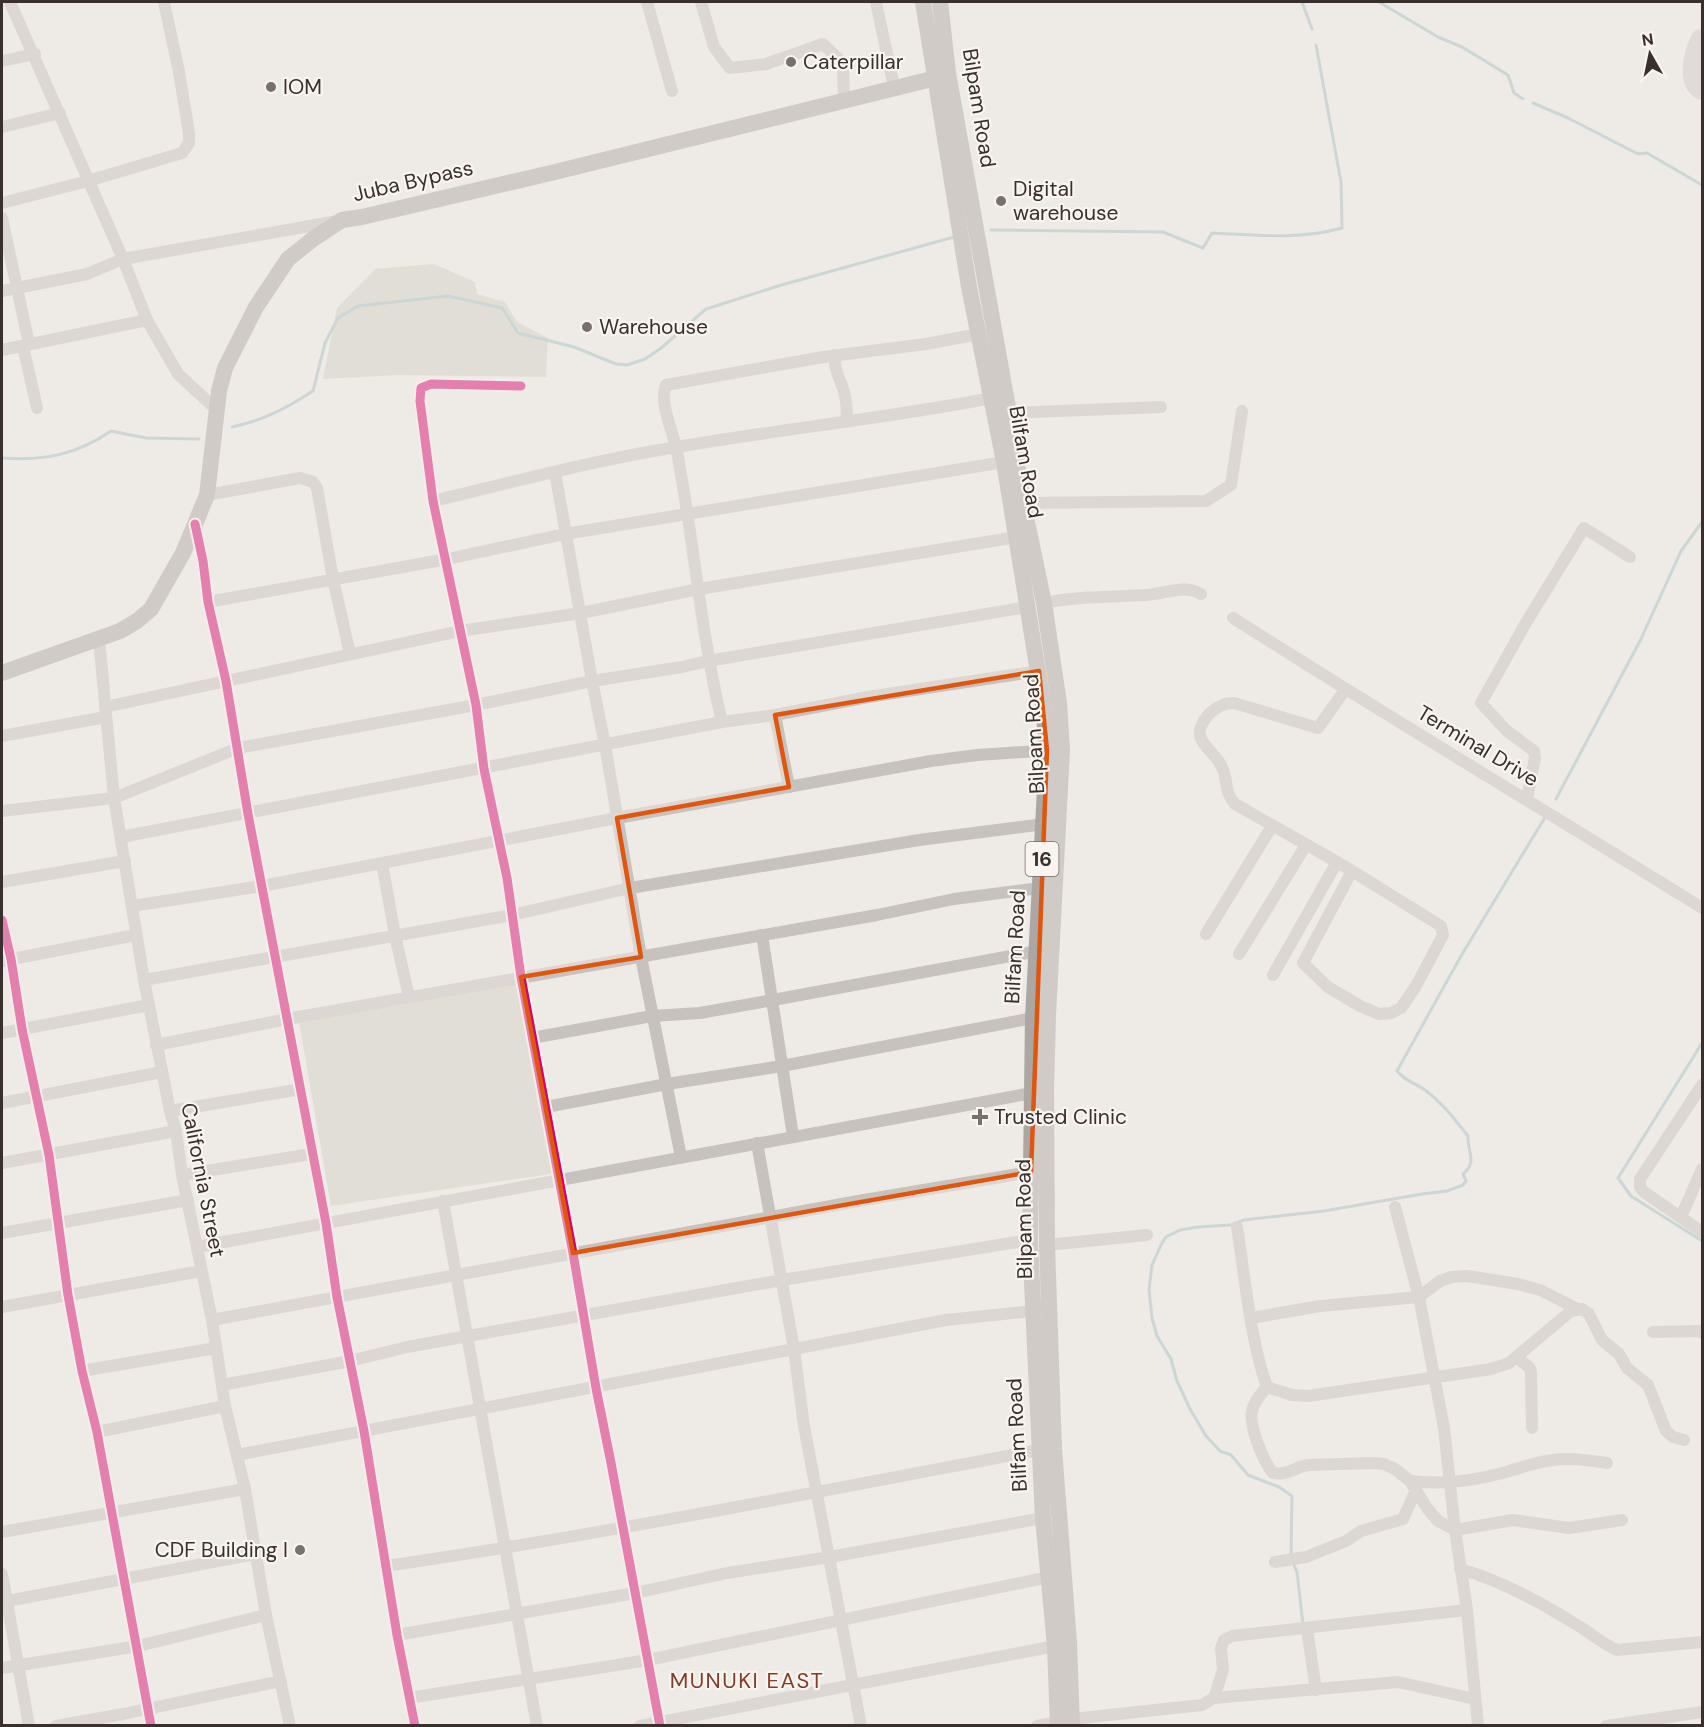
<svg xmlns="http://www.w3.org/2000/svg" width="1704" height="1727" font-family="'DM Sans',sans-serif">
<style>
.green{fill:#d0d3c1}
.lines{fill:none;stroke-linecap:round;stroke-linejoin:round}
.stream{stroke:#a3bfbe;stroke-width:3}
.taxiway{stroke:#cecac7;stroke-width:24}
.minor{stroke:#c7c2be;stroke-width:12}
.major{stroke:#aca7a3;stroke-width:16}
.cycleway-casing{stroke:#f9f4ee;stroke-width:13}
.cycleway{stroke:#d6006c;stroke-width:9}
.marked{fill:none;stroke:#df570e;stroke-width:4.5;stroke-linejoin:round}
.poi-dot{fill:#78706d;stroke:#f9f4ee;stroke-width:2}
.labels{text-anchor:middle;stroke-width:4.5;stroke-linejoin:round;paint-order:stroke}
.shield{fill:#f9f4ee;stroke:#736a66;stroke-width:1.5}
.shield-label{font-size:20px;font-weight:bold;fill:#392f2c}
.poi-label{font-size:21px;fill:#392f2c;stroke:#f9f4ee;text-anchor:start}
.street-label{font-size:21px;fill:#392f2c;stroke:#f9f4ee}
.neighbourhood-label{font-size:22px;letter-spacing:1.5px;fill:#813d2b;stroke:#f9f4ee}
</style>
<rect width="100%" height="100%" fill="#eeeae6"/>
<g class="green">
<polygon points="434,264 475,282 477,294 505,302 517,322 548,338 546,377 398,375 323,379 337,308 375,269"/>
<polygon points="523,983 557,1173 331,1206 299,1022"/>
</g>
<g class="lines">
<g class="stream">
<polyline points="1302,2 1312,29"/>
<polyline points="1379,2 1438,37 1462,47 1508,75 1514,93 1523,99"/>
<polyline points="1533,103 1568,118 1638,154 1647,153 1702,185"/>
<path d="M991,230L1163,232L1203,248L1212,233C1255,235 1300,240 1342,228L1341,182L1316,45"/>
<path d="M232,427C264,420 285,409 313,391L325,343L338,318L358,306L448,296L502,308L518,333L574,347L616,364L627,365L645,359L660,349L706,309L778,286L954,237"/>
<path d="M2,458C44,461 76,455 111,431L146,438L199,439"/>
<polyline points="1556,799 1641,639 1681,551 1702,522"/>
<polyline points="1702,1043 1618,1178 1631,1196 1702,1241"/>
<path d="M1291,1557L1292,1496L1279,1487L1248,1475L1231,1455L1220,1451L1206,1436L1190,1409L1177,1381L1171,1359L1157,1336L1152,1318L1149,1290L1152,1265L1162,1243L1166,1237L1180,1230L1198,1227L1231,1225L1244,1220L1324,1211L1422,1194L1447,1191L1463,1185L1466,1181L1463,1174C1478,1161 1467,1152 1468,1136C1455,1120 1443,1103 1425,1090C1415,1083 1405,1081 1397,1071L1461,956L1544,819"/>
<polyline points="1293,1563 1297,1572 1303,1625"/>
</g>
<path class="taxiway" d="M1702,41C1696,53 1689,79 1702,88"/>
<g class="minor">
<polyline points="10,2 123,259 147,320 178,374 217,410"/>
<polyline points="647,2 672,91"/>
<polyline points="701,2 714,47 730,68 766,64 823,44 843,63 844,101"/>
<polyline points="876,2 894,87"/>
<polyline points="2,61 35,54"/>
<polyline points="2,127 60,113"/>
<polyline points="2,203 88,181 182,153 189,143 189,133 179,72 164,2"/>
<polyline points="2,218 29,344"/>
<polyline points="2,291 87,274 123,259 338,221"/>
<polyline points="23,346 37,408"/>
<polyline points="2,350 147,320"/>
<path d="M835,355C834,367 837,372 841,383C846,395 848,408 846,421"/>
<polyline points="521,386 431,384 421,388 420,401 433,501 476,705 484,769 507,878 521,977 573,1253 596,1388 611,1463 660,1726"/>
<polyline points="1009,413 1161,407"/>
<polyline points="555,472 592,681 605,745 641,957 681,1157"/>
<polyline points="207,495 300,478 313,482 317,488 333,579 350,654"/>
<path d="M433,501C514,482 595,460 677,447C782,429 888,418 992,398"/>
<polyline points="1023,503 1206,501 1231,485 1242,411"/>
<polyline points="195,524 203,561 208,602 226,681 248,814 326,1223 337,1297 364,1431 397,1635 415,1726"/>
<polyline points="208,602 447,559 565,534 1004,462"/>
<path d="M1044,603C1079,596 1111,597 1146,595C1166,594 1183,584 1201,594"/>
<path d="M1233,618C1388,717 1546,811 1702,908"/>
<polyline points="99,639 114,798 144,980 170,1111 176,1131 182,1175 212,1320 225,1406 245,1489 266,1615 290,1726"/>
<path d="M1345,690L1318,728L1234,703C1223,703 1217,707 1209,714C1187,739 1210,746 1221,765C1229,779 1223,791 1235,804L1337,862L1352,871L1441,926L1443,935L1416,986L1401,1008L1391,1013L1379,1014L1360,1006L1328,987L1303,963L1352,871"/>
<polyline points="105,707 460,631 581,613 699,589 1017,537"/>
<polyline points="775,715 789,787"/>
<path d="M722,722C700,631 694,538 676,447C672,429 659,403 666,385L823,357L926,344L979,334"/>
<polyline points="2,736 106,717"/>
<polyline points="1527,799 1535,758 1534,751 1507,731 1481,703 1527,621 1584,528 1630,557"/>
<polyline points="2,811 114,798 238,748 476,705 592,681 682,667 708,661 1027,607"/>
<polyline points="121,837 722,722 775,715 868,697 1039,671"/>
<polyline points="382,863 395,935 409,997"/>
<polyline points="2,882 125,861"/>
<polyline points="132,906 262,886 617,818 931,761 977,755 1053,750"/>
<polyline points="2,920 11,959 22,1029 49,1155 68,1295 82,1371 97,1432 151,1726"/>
<polyline points="1206,934 1272,826"/>
<polyline points="762,935 793,1136"/>
<polyline points="1239,954 1306,845"/>
<polyline points="2,961 136,935"/>
<polyline points="1273,975 1337,862"/>
<polyline points="144,980 512,915 630,888 919,840 1044,824"/>
<polyline points="2,1033 149,1005"/>
<polyline points="532,1038 652,1016 700,1013 773,1000 1038,951"/>
<polyline points="156,1045 287,1019 877,915 954,899 1040,888"/>
<polyline points="1702,1085 1640,1179 1640,1187 1644,1192 1702,1232"/>
<polyline points="2,1103 162,1072"/>
<polyline points="546,1107 667,1084 782,1066 1033,1018"/>
<polyline points="170,1111 301,1089"/>
<polyline points="757,1143 794,1349 804,1426 861,1726"/>
<polyline points="2,1163 176,1131"/>
<polyline points="182,1175 311,1154"/>
<polyline points="443,1201 537,1726"/>
<polyline points="1395,1207 1419,1297 1444,1428 1455,1530 1467,1610 1478,1726"/>
<polyline points="1681,1217 1702,1169"/>
<path d="M1237,1227C1245,1277 1250,1339 1267,1387L1292,1395L1308,1396L1491,1369L1509,1363L1571,1311L1582,1309L1589,1314L1602,1340L1619,1354L1627,1368L1648,1385L1666,1431L1673,1437L1684,1440"/>
<polyline points="2,1233 188,1200"/>
<polyline points="1047,1245 1147,1235"/>
<polyline points="197,1247 1032,1093"/>
<polyline points="2,1307 201,1271"/>
<polyline points="1251,1318 1320,1306 1419,1297 1440,1281 1452,1277 1467,1276 1518,1284 1540,1290 1576,1308"/>
<polyline points="212,1320 858,1201 1031,1172"/>
<polyline points="1653,1332 1700,1331 1702,1333"/>
<polyline points="1516,1357 1529,1367 1531,1371 1532,1428"/>
<polyline points="82,1371 216,1348"/>
<polyline points="222,1385 350,1361 407,1347 468,1336 782,1280 1030,1240"/>
<path d="M1267,1387C1261,1394 1254,1401 1252,1411C1249,1426 1263,1461 1273,1473C1286,1476 1296,1467 1308,1465L1373,1463L1384,1464L1395,1469L1410,1481L1427,1508L1438,1521L1455,1530L1513,1520L1569,1528L1622,1520"/>
<polyline points="97,1432 225,1406"/>
<polyline points="237,1455 946,1320 1042,1310"/>
<path d="M1410,1481C1442,1485 1474,1481 1506,1472C1520,1468 1533,1463 1547,1461C1567,1457 1587,1460 1607,1463"/>
<polyline points="2,1532 245,1489"/>
<polyline points="1275,1562 1306,1557 1346,1541 1361,1531 1403,1519 1416,1490"/>
<path d="M386,1566C605,1534 822,1491 1039,1450"/>
<path d="M1460,1569C1502,1581 1540,1602 1577,1625C1591,1633 1602,1644 1617,1650L1702,1642"/>
<polyline points="2,1574 29,1726"/>
<polyline points="2,1602 256,1554"/>
<polyline points="1307,1629 1316,1690"/>
<polyline points="397,1635 635,1593 727,1573 830,1557 1043,1518"/>
<polyline points="2,1668 138,1646 266,1615"/>
<polyline points="409,1698 648,1660 1049,1577"/>
<polyline points="1214,1698 1398,1682 1475,1699"/>
<polyline points="56,1726 123,1714 281,1681"/>
<polyline points="640,1726 1055,1646"/>
<polyline points="1037,1726 1072,1719 1202,1705 1214,1698 1223,1670 1221,1648 1224,1640 1232,1636 1467,1610"/>
<polyline points="1606,1726 1702,1712"/>
</g>
<g class="major">
<polyline points="923,2 969,287 1004,462 1043,703 1047,750 1033,1018 1030,1240 1043,1518 1055,1646 1058,1726"/>
<polyline points="940,2 948,73 1009,413 1023,503 1044,603 1059,703 1062,750 1048,1015 1046,1091 1047,1245 1054,1449 1069,1642 1072,1726"/>
<polyline points="2,673 120,631 137,621 151,609 183,553 207,495 219,391 225,368 256,307 288,259 313,239 342,220 362,217 555,172 944,76"/>
</g>
<g class="cycleway-casing">
<g id="cycleway">
<polyline points="521,386 431,384 421,388 420,401 433,501 476,705 484,769 507,878 521,977 573,1253 596,1388 611,1463 660,1726"/>
<polyline points="195,524 203,561 208,602 226,681 248,814 326,1223 337,1297 364,1431 397,1635 415,1726"/>
<polyline points="2,920 11,959 22,1029 49,1155 68,1295 82,1371 97,1432 151,1726"/>
</g>
</g>
<use href="#cycleway" class="cycleway"/>
</g>
<path d="M0 0H1704V1727H0ZM1039,671L1047,750L1031,1172L573,1253L521,977L641,957L617,818L789,787L775,715Z" fill="#eeeae6" fill-opacity=".55" fill-rule="evenodd"/>
<path class="marked" d="M1039,671L1047,750L1031,1172L573,1253L521,977L641,957L617,818L789,787L775,715Z"/>
<g class="poi-dot">
<circle cx="791" cy="62" r="6"/>
<circle cx="271" cy="87" r="6"/>
<circle cx="1001" cy="201" r="6"/>
<circle cx="587" cy="327" r="6"/>
<path d="M977 1108h6v6h6v6h-6v6h-6v-6h-6v-6h6z"/>
<circle cx="300" cy="1550" r="6"/>
</g>
<g class="labels">
<rect class="shield" x="1025.5" y="842" width="33" height="34" rx="4.5"/>
<g class="shield-label">
<text x="1042" y="866">16</text>
</g>
<g class="poi-label">
<text x="803" y="69">Caterpillar</text>
<text x="283" y="94">IOM</text>
<text x="1013" y="196">Digital<tspan x="1013" dy="24">warehouse</tspan></text>
<text x="599" y="334">Warehouse</text>
<text x="994" y="1124">Trusted Clinic</text>
<text x="288" y="1557" text-anchor="end">CDF Building I</text>
</g>
<g class="street-label">
<text transform="translate(979 108) rotate(81)" y="7">Bilpam Road</text>
<text transform="translate(413 181) rotate(-13)" y="7">Juba Bypass</text>
<text transform="translate(1026 462) rotate(80)" y="7">Bilfam Road</text>
<text transform="translate(1034 734) rotate(-93)" y="7">Bilpam Road</text>
<text transform="translate(1478 746) rotate(31)" y="7">Terminal Drive</text>
<text transform="translate(1015 947) rotate(-87)" y="7">Bilfam Road</text>
<text transform="translate(203 1180) rotate(79)" y="7">California Street</text>
<text transform="translate(1024 1219) rotate(-91)" y="7">Bilpam Road</text>
<text transform="translate(1017 1435) rotate(-93)" y="7">Bilfam Road</text>
</g>
<g class="neighbourhood-label">
<text x="747" y="1688">MUNUKI EAST</text>
</g>
</g>
<rect width="1704" height="1727" fill="none" stroke="#392f2c" stroke-width="6"/>
<g transform="translate(1650 54) rotate(351)" stroke="#f9f4ee" stroke-width="4.5" paint-order="stroke">
<path d="M0-4.5L10 22L0 15L-10 22Z" fill="#392f2c"/>
<text y="-9" font-size="16" font-weight="bold" text-anchor="middle" fill="#392f2c">N</text>
</g>
</svg>
